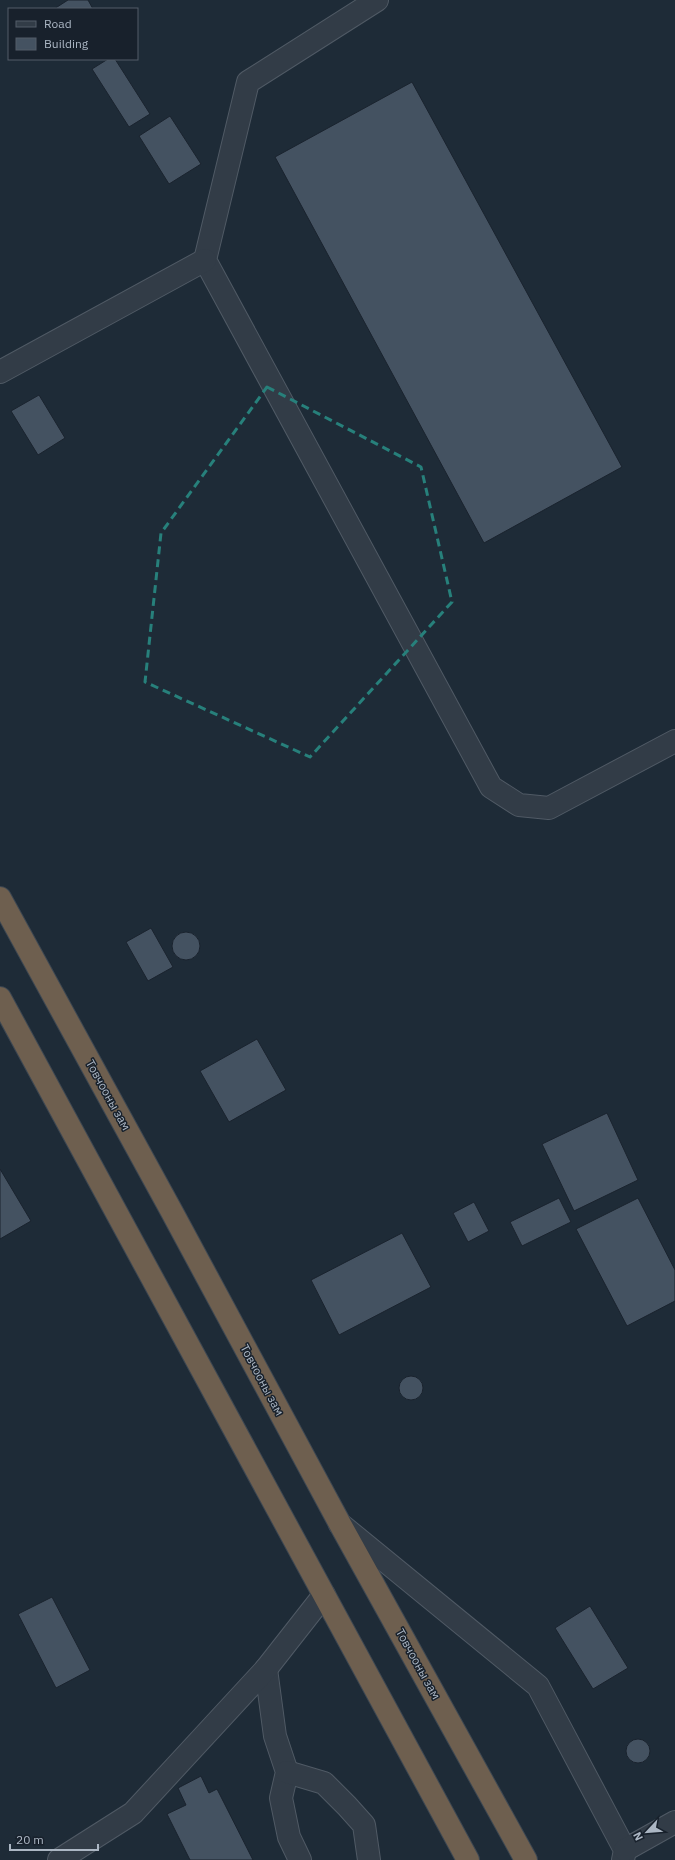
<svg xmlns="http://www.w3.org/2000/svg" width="675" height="1860" font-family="'IBM Plex Sans',sans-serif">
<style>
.building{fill:#445261;stroke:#1a232e}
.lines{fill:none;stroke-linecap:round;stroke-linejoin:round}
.minor-casing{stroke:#505a65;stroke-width:24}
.highway-casing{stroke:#3d4752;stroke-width:24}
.minor{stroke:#323c47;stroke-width:22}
.highway{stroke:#6e5f4f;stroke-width:22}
.marked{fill:none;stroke:#27807b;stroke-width:3;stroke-dasharray:8 5;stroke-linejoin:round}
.labels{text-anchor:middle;stroke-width:3;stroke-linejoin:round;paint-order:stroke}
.street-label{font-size:12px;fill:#acb7c4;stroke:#18212c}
</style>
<rect width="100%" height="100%" fill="#1e2b37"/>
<g class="building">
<polygon points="68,0 88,0 93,9 54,9"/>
<polygon points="108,59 115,59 150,114 129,127 92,69"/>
<polygon points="412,82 622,467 484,543 275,157"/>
<polygon points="170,116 201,164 169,184 139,136"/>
<polygon points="39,395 65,438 38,455 11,411"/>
<polygon points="151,928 173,967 148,981 126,942"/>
<circle cx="186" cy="946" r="14"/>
<polygon points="257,1039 286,1090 229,1122 200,1071"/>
<polygon points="607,1113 638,1180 574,1211 542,1144"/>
<polygon points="0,1169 31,1221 0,1239"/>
<polygon points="559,1198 571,1222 522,1246 510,1222"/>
<polygon points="638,1198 675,1270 675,1301 627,1326 576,1229"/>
<polygon points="474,1202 489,1231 468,1242 453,1213"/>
<polygon points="402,1233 431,1287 339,1335 311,1280"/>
<circle cx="411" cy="1388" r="12"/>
<polygon points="52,1597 90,1670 56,1688 18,1614"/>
<polygon points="590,1606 628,1668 593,1689 555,1628"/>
<circle cx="638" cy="1751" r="12"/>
<polygon points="201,1776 209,1793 217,1789 253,1860 190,1860 167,1814 186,1805 178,1788"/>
</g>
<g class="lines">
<g class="minor-casing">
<g id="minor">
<polyline points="377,0 248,82 205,260 491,787 519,805 549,808 675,741"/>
<polyline points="0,372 205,260"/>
<polyline points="340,1524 538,1686 625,1850 623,1860"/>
<polyline points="266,1669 275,1736 287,1772 281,1798 289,1837 300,1860"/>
<polyline points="287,1772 324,1783 347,1806 364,1825 369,1860"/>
<polyline points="625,1850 675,1822"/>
<polyline points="59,1860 133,1813 266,1669 324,1595"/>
</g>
</g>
<g class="highway-casing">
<g id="highway">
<polyline points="0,898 172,1212 340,1524 526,1860"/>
<polyline points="0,998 468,1860"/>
</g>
</g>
<use href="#minor" class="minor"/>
<use href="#highway" class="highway"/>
</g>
<path class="marked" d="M267,387L421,467L452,602L310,757L145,682L161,533Z"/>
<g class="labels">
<g class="street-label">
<text transform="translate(108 1095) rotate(61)" y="4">Товчооны зам</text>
<text transform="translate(262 1380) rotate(62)" y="4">Товчооны зам</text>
<text transform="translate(418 1664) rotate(61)" y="4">Товчооны зам</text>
</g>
</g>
<rect x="8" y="8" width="130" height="52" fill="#18212c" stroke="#535d69"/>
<rect x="16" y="21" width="20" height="6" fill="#323c47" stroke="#535d69"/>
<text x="44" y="28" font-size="12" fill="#acb7c4">Road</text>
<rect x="16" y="38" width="20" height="12" fill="#445261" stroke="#535d69"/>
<text x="44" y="48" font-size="12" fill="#acb7c4">Building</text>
<g transform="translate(647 1832) rotate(244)" stroke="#18212c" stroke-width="3" paint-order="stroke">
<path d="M0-3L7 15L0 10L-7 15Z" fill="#acb7c4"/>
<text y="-6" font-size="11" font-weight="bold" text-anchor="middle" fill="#acb7c4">N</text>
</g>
<path d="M10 1844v6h88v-6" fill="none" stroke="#acb7c4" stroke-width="2"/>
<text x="16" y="1844" font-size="12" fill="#acb7c4" stroke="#18212c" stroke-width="3" paint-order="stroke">20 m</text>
</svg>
